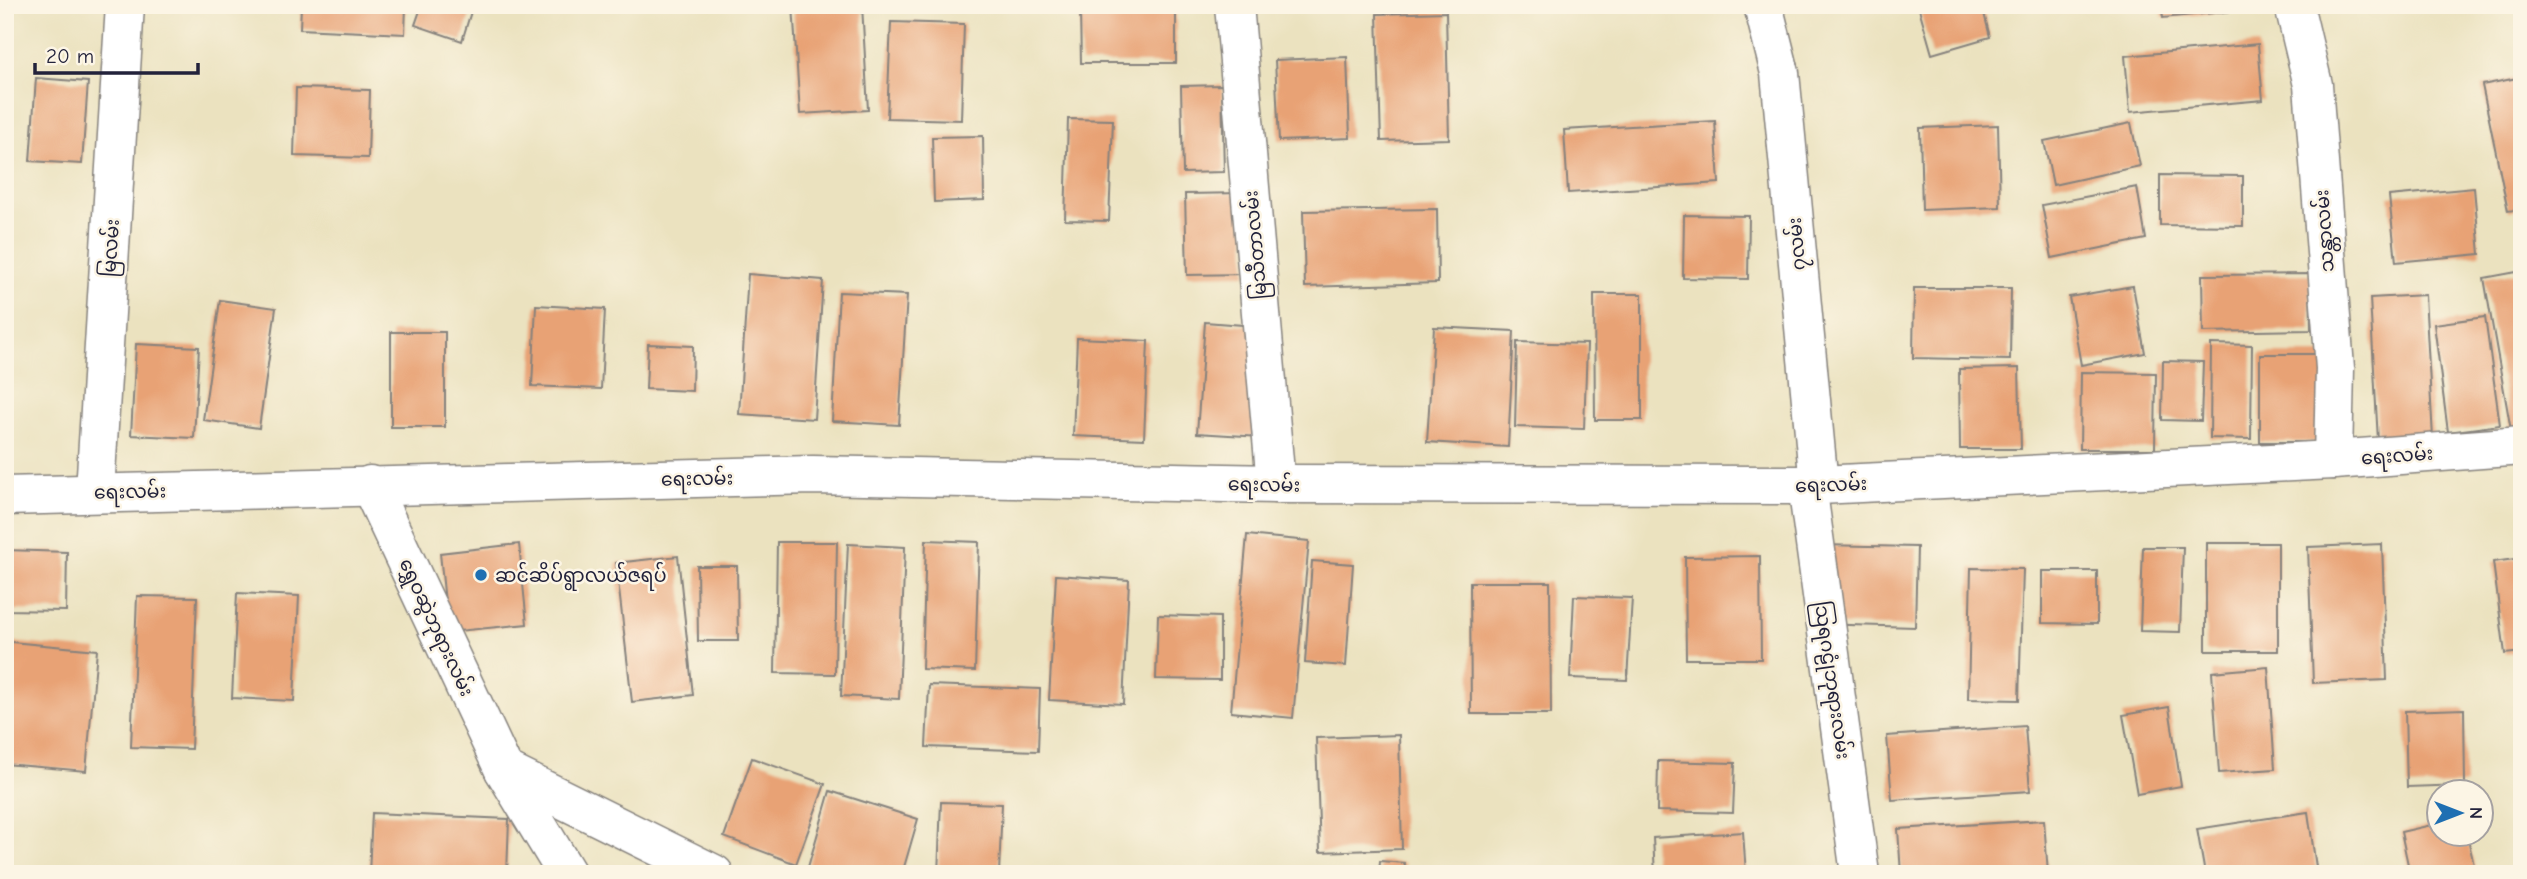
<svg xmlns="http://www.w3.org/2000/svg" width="2527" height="879" font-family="'Comic Neue','Noto Sans Myanmar',sans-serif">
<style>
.building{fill:#e8a275}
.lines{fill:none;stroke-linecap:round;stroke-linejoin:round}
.minor-casing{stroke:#86827d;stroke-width:41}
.minor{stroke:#fff;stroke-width:38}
.poi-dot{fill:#1f6fb2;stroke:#fcf5e5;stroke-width:2.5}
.labels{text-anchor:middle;stroke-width:5;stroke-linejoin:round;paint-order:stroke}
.street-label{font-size:19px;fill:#22223b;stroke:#fcf5e5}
.poi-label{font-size:19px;fill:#22223b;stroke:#fcf5e5;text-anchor:start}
</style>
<rect width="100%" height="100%" fill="#fcf5e5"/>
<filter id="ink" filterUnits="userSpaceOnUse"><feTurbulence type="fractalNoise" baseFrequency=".0143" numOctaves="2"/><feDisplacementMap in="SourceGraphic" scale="14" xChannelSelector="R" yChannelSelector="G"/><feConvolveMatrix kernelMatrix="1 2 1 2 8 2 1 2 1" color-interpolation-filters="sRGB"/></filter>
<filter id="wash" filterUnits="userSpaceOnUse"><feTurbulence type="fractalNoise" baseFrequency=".00686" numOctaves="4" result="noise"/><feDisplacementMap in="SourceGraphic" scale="28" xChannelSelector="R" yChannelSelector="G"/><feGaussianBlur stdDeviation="1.57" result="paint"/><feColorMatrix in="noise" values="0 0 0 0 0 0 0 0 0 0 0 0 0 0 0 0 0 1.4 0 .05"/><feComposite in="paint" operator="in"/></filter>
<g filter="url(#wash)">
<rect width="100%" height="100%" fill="#ebe2bf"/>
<g id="blocks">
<g class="building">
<polygon points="301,5 406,5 405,34 300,29"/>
<polygon points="422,5 473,5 462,41 415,25"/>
<polygon points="793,5 862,5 868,110 800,114"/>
<polygon points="1918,5 1982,5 1990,37 1932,54"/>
<polygon points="2161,5 2244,5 2244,10 2163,18"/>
<polygon points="1080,10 1176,10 1176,63 1081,63"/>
<polygon points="1446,12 1449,139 1381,141 1377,14"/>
<polygon points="891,22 964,24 961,120 887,118"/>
<polygon points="2258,44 2263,100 2130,112 2125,56"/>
<polygon points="1347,57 1350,138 1279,141 1275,60"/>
<polygon points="2522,77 2522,209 2508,211 2482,85"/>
<polygon points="36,78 88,82 82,164 30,161"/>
<polygon points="1222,85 1224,172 1183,173 1181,86"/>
<polygon points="296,88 370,90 368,158 294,156"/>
<polygon points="1068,119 1113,120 1109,221 1065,220"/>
<polygon points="1715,121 1719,183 1568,193 1564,130"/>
<polygon points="2131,123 2140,166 2053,185 2044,141"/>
<polygon points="1998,125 2000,207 1922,210 1920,128"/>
<polygon points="983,136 984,200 934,202 932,137"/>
<polygon points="2160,175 2243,176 2243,226 2160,225"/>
<polygon points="2137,187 2146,239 2052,258 2042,205"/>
<polygon points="2474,188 2480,254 2396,262 2389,196"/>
<polygon points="1244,193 1246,274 1187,275 1185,194"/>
<polygon points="1437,209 1438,283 1305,287 1303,211"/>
<polygon points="1684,215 1749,216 1748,279 1683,278"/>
<polygon points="2522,271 2522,435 2512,436 2484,278"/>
<polygon points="748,274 823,280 814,419 739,414"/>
<polygon points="2310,274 2311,330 2203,332 2202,275"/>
<polygon points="2133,286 2145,353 2081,365 2069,297"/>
<polygon points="1914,288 2011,288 2010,360 1913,358"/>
<polygon points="839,292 907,295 899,425 832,421"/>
<polygon points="1594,294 1642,294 1642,420 1595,420"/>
<polygon points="2425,295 2433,438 2378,441 2370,298"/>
<polygon points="220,300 276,308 259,428 203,420"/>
<polygon points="536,305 605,309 601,389 532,386"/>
<polygon points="2485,317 2500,425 2448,432 2434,324"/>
<polygon points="1205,322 1268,327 1261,437 1197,433"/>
<polygon points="1434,327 1514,331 1508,447 1427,442"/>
<rect x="391" y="332" width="54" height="95"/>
<polygon points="1077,338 1148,341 1144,439 1073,436"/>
<polygon points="1517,342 1587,344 1584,429 1515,427"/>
<polygon points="136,344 199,347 194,438 131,435"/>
<polygon points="648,344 693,346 692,391 646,389"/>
<polygon points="2211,344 2252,345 2251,439 2210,438"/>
<rect x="2260" y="354" width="67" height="88"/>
<polygon points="2163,361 2203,362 2201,421 2162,420"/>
<polygon points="2019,368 2021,449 1960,449 1959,369"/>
<polygon points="2081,372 2156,373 2155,449 2080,449"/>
<polygon points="1247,535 1309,541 1293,718 1231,712"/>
<polygon points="926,540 979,542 975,671 922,669"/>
<polygon points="777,542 837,542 835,674 775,673"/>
<rect x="2206" y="543" width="72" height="108"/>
<polygon points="519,544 527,624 448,632 440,553"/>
<polygon points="848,544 905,547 899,699 841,696"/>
<polygon points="2382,544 2387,680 2313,683 2308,547"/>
<polygon points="1820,545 1917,547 1915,627 1817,624"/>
<polygon points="2143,547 2183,547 2180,632 2140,631"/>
<polygon points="5,550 67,552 66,611 5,610"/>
<polygon points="678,556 693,695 632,702 616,563"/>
<polygon points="1760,556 1761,659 1686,659 1685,557"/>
<polygon points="2522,558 2522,652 2505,654 2493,562"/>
<polygon points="1312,561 1353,564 1346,666 1305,663"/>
<polygon points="697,566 737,566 738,641 698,641"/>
<polygon points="1971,568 2023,569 2019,700 1968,699"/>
<polygon points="2042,571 2097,571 2097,624 2042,623"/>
<polygon points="1056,575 1129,580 1123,704 1049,700"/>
<polygon points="1470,582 1550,582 1551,714 1471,714"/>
<polygon points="237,593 299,596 294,701 232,698"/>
<polygon points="137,596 197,597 191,749 131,747"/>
<polygon points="1574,596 1632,598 1627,680 1570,678"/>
<polygon points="1158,615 1220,617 1220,680 1156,679"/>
<polygon points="11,642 97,650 86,771 5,764 5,704"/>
<polygon points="2268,667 2275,769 2219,773 2212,672"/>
<polygon points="929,685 1040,689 1038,751 926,747"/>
<polygon points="2169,707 2181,786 2137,794 2123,715"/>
<polygon points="2464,709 2465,785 2407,787 2405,711"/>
<polygon points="2025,726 2030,791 1892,800 1887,736"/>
<polygon points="1399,735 1402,849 1320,852 1316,738"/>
<polygon points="752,758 825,784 796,864 724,837"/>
<polygon points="1658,761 1735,763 1733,813 1657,811"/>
<polygon points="830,791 918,819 902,874 806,874"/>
<polygon points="941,802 1002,804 999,874 938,874"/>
<polygon points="2308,812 2317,874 2205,874 2197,829"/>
<polygon points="372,813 509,819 507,874 369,874"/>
<polygon points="2044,820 2048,874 1901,874 1898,829"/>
<polygon points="2440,823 2440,834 2467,834 2476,874 2410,874 2401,832"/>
<polygon points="1743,832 1746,874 1655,874 1653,838"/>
<polygon points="1380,861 1405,863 1404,874 1379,874"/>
</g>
</g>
</g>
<g filter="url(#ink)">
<use href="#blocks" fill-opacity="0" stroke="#86827d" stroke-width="2"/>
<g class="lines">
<g class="minor-casing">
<g id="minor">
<polyline points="1234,5 1276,484"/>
<polyline points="1763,5 1780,73 1819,485"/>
<polyline points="2294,5 2313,85 2335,368 2333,460"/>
<polyline points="370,485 504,770 567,874"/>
<polyline points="1807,485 1860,874"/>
<polyline points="95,491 125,5"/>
<polyline points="5,496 813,475 1276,484 1819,485 2333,460 2522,446"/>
<polyline points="504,770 714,874"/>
</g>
</g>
<use href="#minor" class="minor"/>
</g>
</g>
<circle class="poi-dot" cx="481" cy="575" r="7"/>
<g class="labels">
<g class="street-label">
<text transform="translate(2324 231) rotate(-94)" y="7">သန္တာလမ်း</text>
<text transform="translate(1796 244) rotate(-95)" y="7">၇လမ်း</text>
<text transform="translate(1255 245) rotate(-95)" y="7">မြသီတာလမ်း</text>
<text transform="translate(110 248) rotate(-86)" y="7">မြလမ်း</text>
<text transform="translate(2397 455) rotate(-4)" y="7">ရေးလမ်း</text>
<text transform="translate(697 478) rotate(-1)" y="7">ရေးလမ်း</text>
<text transform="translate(1264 484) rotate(1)" y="7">ရေးလမ်း</text>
<text transform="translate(1831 484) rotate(-2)" y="7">ရေးလမ်း</text>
<text transform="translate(130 491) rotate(-1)" y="7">ရေးလမ်း</text>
<text transform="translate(437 627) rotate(65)" y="7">ရွှေဝဆွဲဘုရားလမ်း</text>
<text transform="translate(1833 680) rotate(82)" y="7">သြရဂဠုံဘုရားလမ်း</text>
</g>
<g class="poi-label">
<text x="495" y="582">ဆင်ဆိပ်ရွာလယ်ဇရပ်</text>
</g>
</g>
<rect width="2527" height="879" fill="none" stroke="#fcf5e5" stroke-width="28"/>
<g transform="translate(2460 813) rotate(90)"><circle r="33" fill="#fcf5e5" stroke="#a5a1a1" stroke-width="2"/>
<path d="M0-5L12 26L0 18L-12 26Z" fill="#1f6fb2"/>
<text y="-10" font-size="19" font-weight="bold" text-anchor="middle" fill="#22223b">N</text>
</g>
<path d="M35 63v10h163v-10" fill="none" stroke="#22223b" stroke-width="3.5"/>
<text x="46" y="63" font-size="21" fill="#22223b" stroke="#fcf5e5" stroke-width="5" paint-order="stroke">20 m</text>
</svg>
